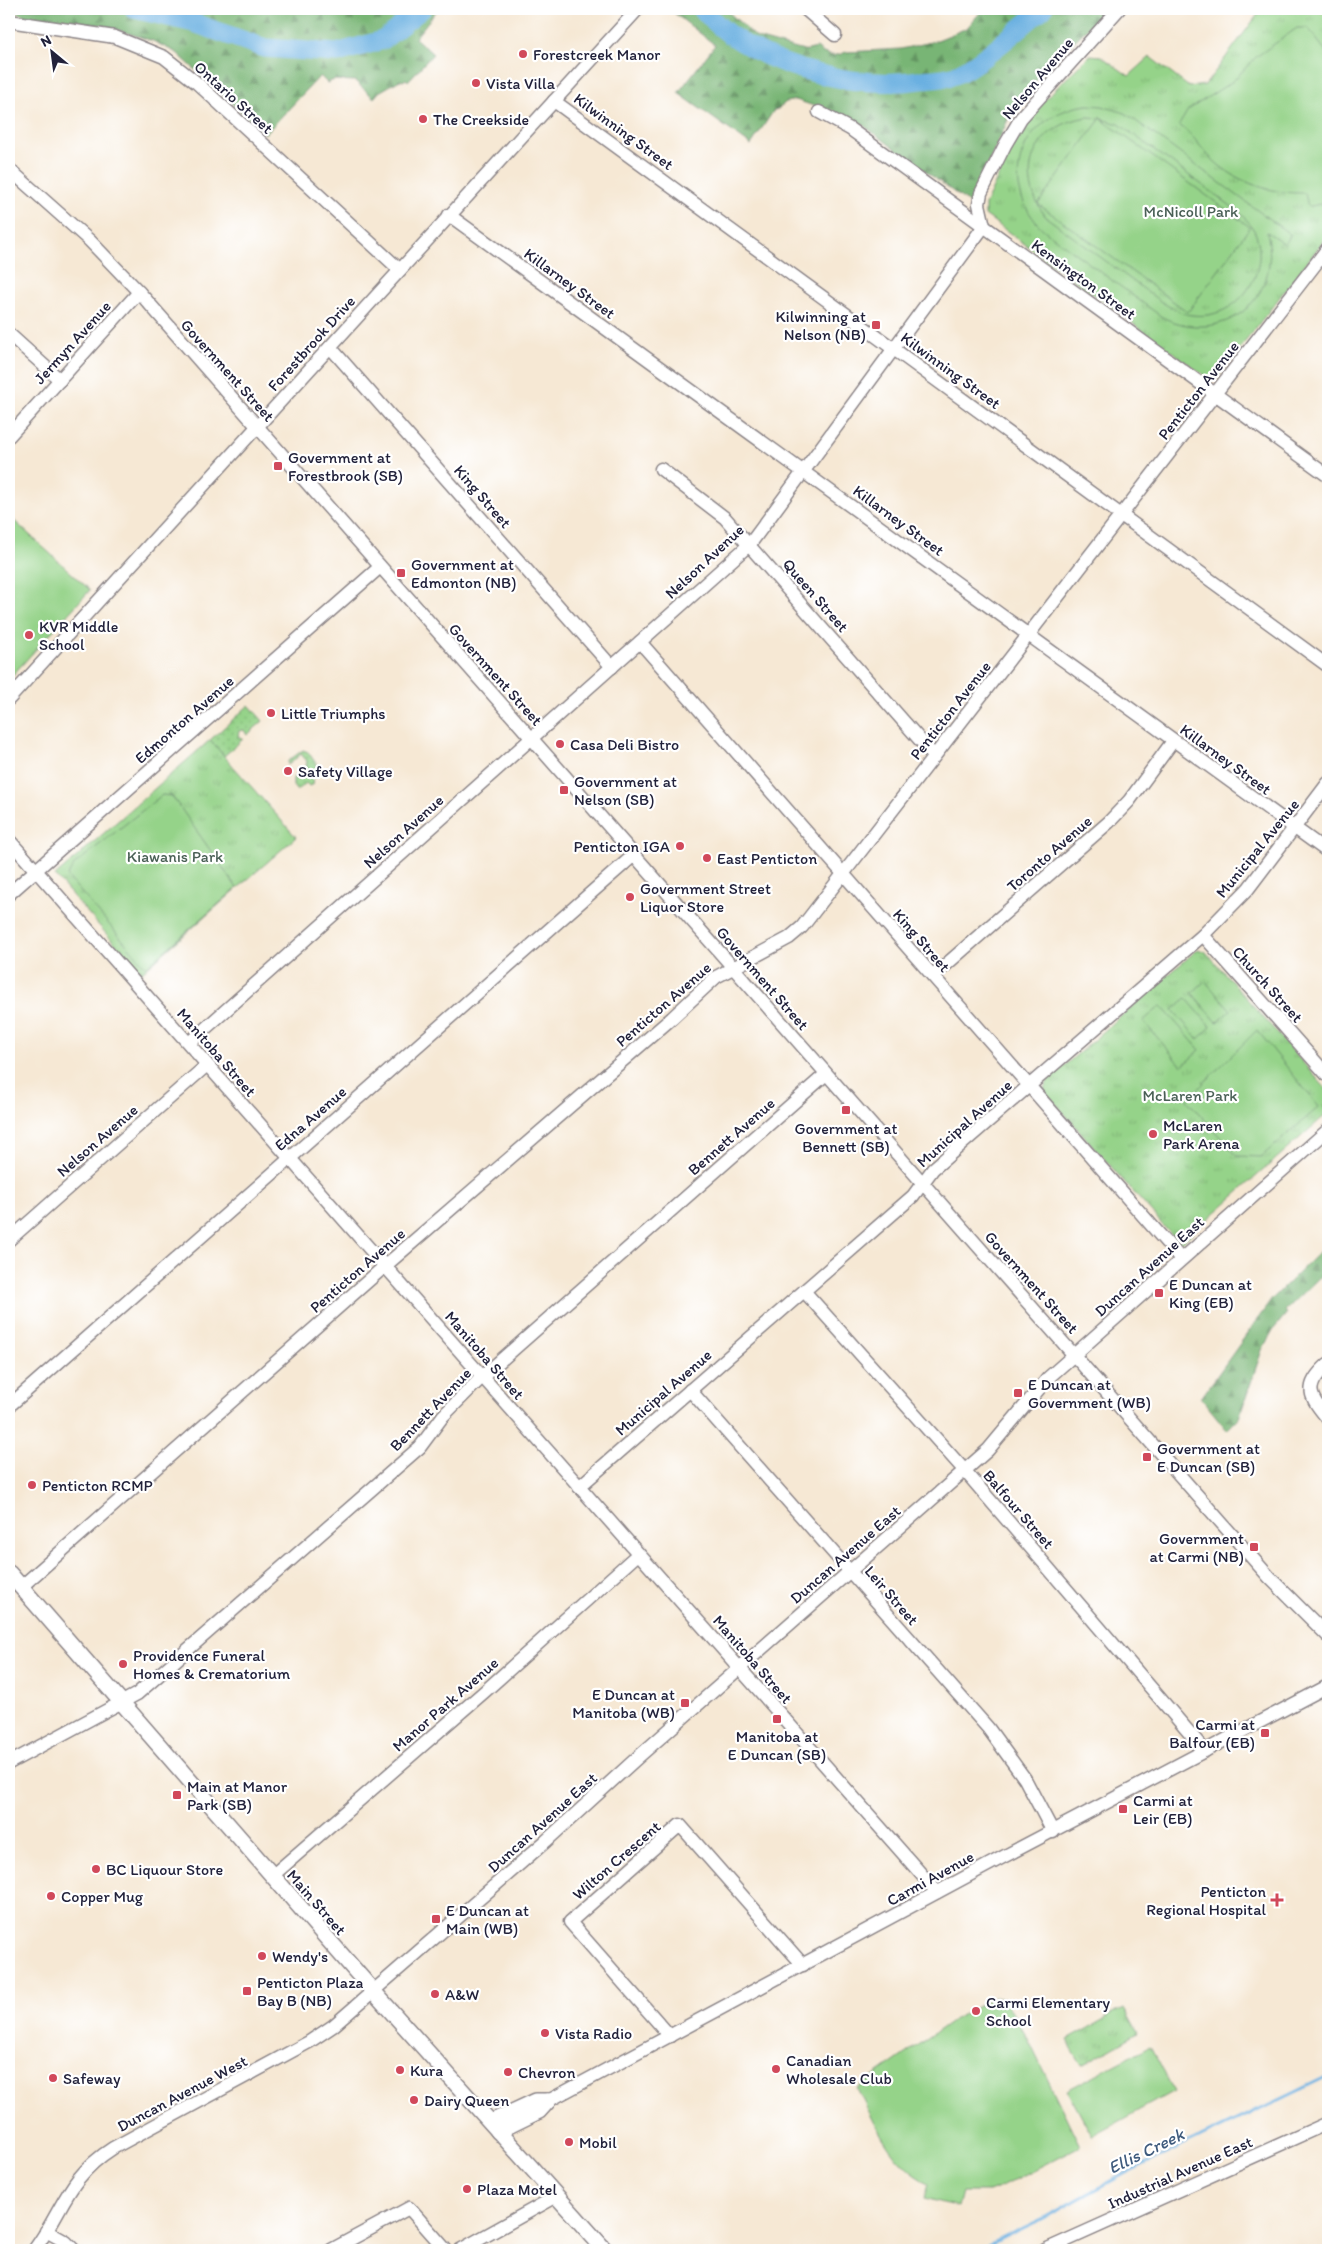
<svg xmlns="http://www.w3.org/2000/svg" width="1337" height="2259" font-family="Itim,sans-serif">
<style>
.grass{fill:url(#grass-dots);stroke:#5c7a62}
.forest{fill:url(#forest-firs);stroke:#4d6c58}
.park{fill:url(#park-tufts);stroke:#5c7a62}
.garden{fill:#95d389;stroke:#5c7a62;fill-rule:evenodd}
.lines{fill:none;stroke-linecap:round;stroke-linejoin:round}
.stream{stroke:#6bb0e1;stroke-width:3}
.river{stroke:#6bb0e1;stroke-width:19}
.minor-casing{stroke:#8c8588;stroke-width:15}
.major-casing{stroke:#8c8588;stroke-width:18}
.minor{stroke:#fff;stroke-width:12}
.major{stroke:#fff;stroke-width:15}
.poi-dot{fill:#d1495b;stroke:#fff;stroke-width:2}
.labels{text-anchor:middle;stroke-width:4.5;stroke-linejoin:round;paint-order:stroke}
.poi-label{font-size:16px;fill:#22223b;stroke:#fff;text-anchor:start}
.street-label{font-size:16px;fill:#22223b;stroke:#fff}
.park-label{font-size:16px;fill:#4a6056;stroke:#fff}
.water-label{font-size:18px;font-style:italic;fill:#3f5b7d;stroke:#fff}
</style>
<defs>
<pattern id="grass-dots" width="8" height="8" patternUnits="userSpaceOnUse" patternTransform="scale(1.25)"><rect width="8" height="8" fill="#95d389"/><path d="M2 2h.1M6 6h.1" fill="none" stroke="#80b577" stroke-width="1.8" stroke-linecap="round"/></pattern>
<pattern id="forest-firs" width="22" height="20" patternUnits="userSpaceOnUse" patternTransform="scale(1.25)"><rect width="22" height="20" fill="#78b575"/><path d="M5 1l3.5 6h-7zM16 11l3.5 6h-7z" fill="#629361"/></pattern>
<pattern id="park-tufts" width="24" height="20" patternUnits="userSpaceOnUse" patternTransform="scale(1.25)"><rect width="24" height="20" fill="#95d389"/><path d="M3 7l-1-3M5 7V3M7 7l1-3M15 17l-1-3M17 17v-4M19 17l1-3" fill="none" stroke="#80b577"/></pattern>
</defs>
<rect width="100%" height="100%" fill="#fff"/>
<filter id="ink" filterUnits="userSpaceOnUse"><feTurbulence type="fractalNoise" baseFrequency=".02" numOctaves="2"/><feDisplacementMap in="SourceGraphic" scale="10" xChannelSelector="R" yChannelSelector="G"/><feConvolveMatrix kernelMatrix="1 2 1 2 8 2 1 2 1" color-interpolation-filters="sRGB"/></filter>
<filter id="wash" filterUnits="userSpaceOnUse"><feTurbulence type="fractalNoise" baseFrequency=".0096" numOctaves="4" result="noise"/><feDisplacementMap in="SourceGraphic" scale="20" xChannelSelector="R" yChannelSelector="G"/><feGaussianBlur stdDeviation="1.12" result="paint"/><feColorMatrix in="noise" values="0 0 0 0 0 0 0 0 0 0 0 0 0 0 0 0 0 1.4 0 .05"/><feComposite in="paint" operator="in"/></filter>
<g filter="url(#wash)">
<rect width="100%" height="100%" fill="#f6e8d4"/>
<g class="grass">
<polygon points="249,705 263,721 247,735 244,730 239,731 238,736 243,739 224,756 210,740"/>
<polygon points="303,750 308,752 317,765 312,777 313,784 309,786 306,783 297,791 293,786 293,778 306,767 307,761 301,754 288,765 288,761"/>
</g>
<g class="forest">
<polygon points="9,9 438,9 415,38 433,54 408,81 406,79 403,81 400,80 379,92 374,98 355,81 334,80 327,83 320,76 265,134 177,53 153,41 102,25 27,17"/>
<path d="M669,9H725L757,38L804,51L817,48C826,57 835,57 846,52L901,49L935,41L967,28L983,9H1107L1039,76L1011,113L970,204L856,120L796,100L786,102L778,109L774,110L751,145L678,93L715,45Z"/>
<polygon points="1328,1243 1328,1269 1285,1311 1287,1313 1273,1330 1262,1350 1239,1418 1227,1430 1201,1398 1272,1299"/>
</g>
<g class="park">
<polygon points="1262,9 1328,9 1328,235 1217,378 1209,379 985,215 985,205 1024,120 1090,55 1101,56 1129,76 1150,57 1189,87 1205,85"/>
<polygon points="210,740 296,837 141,973 55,876"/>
<polygon points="1198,949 1206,952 1328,1091 1328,1113 1182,1242 1175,1239 1045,1092 1044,1088 1048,1080"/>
<polygon points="1124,2008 1138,2033 1082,2065 1067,2040"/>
</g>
<g class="garden">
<path d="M1297,28H1308L1328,54V202L1308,207L1305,193C1270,194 1232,181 1208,155C1197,143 1193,135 1179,125L1188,110L1233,81L1256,57Z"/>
<path d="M1089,105L1102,106L1125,113L1291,235L1285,244L1267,232C1283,299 1224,347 1162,317L1045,231C993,185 1022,111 1089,105ZM1088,117L1101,118L1038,204L1188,312L1250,227L1101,119L1119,124L1231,206C1241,214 1251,222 1256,235C1270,275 1236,321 1192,315C1180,314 1170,307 1160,301L1046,217C1013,173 1034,125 1088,117Z"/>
<polygon points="9,516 90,590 9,679"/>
<polygon points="162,795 172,796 237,888 146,967 67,876 75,864"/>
<polygon points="1205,981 1231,1010 1217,1022 1192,993"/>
<polygon points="1186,998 1211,1027 1198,1039 1173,1010"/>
<polygon points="1161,1006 1200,1050 1182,1066 1143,1021"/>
<polygon points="1257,1030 1319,1107 1261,1157 1237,1156 1187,1100"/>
<path d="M994,1997L1004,1999L1028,2039L1080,2146L999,2188L988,2192H962L958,2207L925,2198L929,2183C890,2164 876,2124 857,2088L953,2020Z"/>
<polygon points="1150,2046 1174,2091 1092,2136 1067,2090"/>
</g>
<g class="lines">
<polyline class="stream" points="977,2250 1044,2218 1126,2173 1328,2076"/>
<g class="river">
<polyline points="134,9 194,23 265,48 337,53 383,40 422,9"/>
<path d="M701,9C711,18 721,29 732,36C785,72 858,89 921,80C932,79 945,79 955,75C981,64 1020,27 1043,9"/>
</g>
</g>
</g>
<g filter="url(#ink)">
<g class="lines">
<g class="minor-casing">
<g id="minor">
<polyline points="805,9 835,35"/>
<polyline points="9,21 115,37 164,57 197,83 400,270"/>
<polyline points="554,101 1328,666"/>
<polyline points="819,112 850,129 1328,476"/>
<polyline points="9,169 90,241 139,292 1270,1578 1328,1636"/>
<polyline points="449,215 1328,852"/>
<polyline points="9,334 60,380"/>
<polyline points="330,347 612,667"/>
<polyline points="9,436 139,292"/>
<polyline points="661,469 725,518 934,756"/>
<polyline points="640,642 1181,1259"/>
<polyline points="9,699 638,9"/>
<polyline points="9,840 937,1892"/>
<polyline points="9,894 380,567"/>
<polyline points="1203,935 1328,1076"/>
<polyline points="933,976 1109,822 1129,801 1173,741"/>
<polyline points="189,1043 750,544 984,226 979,204 981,193 1005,145 1021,118 1119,9"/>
<polyline points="9,1240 207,1065"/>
<polyline points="804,1291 965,1471 1205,1751"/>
<path d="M1328,1364C1303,1387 1309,1396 1328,1419"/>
<polyline points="690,1390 988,1728 1025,1779 1053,1832"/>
<polyline points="9,1406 634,855"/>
<polyline points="579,1487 913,1196 933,1169 1203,935 1248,889 1328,783"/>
<polyline points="21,1587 385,1266 672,1018 716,977 789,938 802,927 1328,248"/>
<polyline points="9,1763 137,1694 420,1447 443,1416 482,1377 826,1074"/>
<polyline points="272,1876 484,1692 638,1554"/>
<polyline points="670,2036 570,1922 680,1825 803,1965"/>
<polyline points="548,2101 1003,1857 1328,1686"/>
<polyline points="46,2231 66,2242 74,2250"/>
<path d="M34,2250C64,2210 66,2178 113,2148L309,2042L333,2026L546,1841L637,1758L988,1450L1048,1378L1328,1130"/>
<polyline points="331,2250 409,2208 446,2250"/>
<polyline points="460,2250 557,2196"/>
<polyline points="1045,2250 1328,2123"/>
</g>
</g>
<g class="major-casing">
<g id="major">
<polyline points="9,1573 373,1991 605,2250"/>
<polyline points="491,2122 536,2101 548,2101"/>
<polyline points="498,2131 539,2111 548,2101"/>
</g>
</g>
<use href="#minor" class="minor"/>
<use href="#major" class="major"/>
</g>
</g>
<g class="poi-dot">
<circle cx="523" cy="54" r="5"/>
<circle cx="476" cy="83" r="5"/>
<circle cx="423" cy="119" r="5"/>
<rect x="871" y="320" width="10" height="10" rx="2.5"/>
<rect x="273" y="461" width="10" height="10" rx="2.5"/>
<rect x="396" y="568" width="10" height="10" rx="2.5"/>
<circle cx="29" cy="635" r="5"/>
<circle cx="271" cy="713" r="5"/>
<circle cx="560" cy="744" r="5"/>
<circle cx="288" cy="771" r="5"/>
<rect x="559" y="785" width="10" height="10" rx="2.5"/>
<circle cx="680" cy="846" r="5"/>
<circle cx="707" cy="858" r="5"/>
<circle cx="630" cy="897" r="5"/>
<rect x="841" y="1105" width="10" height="10" rx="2.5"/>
<circle cx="1153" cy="1134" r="5"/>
<rect x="1154" y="1288" width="10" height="10" rx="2.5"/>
<rect x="1013" y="1388" width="10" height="10" rx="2.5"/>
<rect x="1142" y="1452" width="10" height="10" rx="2.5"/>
<circle cx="32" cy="1485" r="5"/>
<rect x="1249" y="1542" width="10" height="10" rx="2.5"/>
<circle cx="123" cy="1664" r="5"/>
<rect x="680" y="1698" width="10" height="10" rx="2.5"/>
<rect x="772" y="1714" width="10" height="10" rx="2.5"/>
<rect x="1260" y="1728" width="10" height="10" rx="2.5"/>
<rect x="172" y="1790" width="10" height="10" rx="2.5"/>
<rect x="1118" y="1804" width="10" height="10" rx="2.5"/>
<circle cx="96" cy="1869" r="5"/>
<circle cx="51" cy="1896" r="5"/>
<path d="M1274.5 1892.5h5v5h5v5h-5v5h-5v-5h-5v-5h5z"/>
<rect x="431" y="1914" width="10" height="10" rx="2.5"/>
<circle cx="262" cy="1956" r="5"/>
<rect x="242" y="1986" width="10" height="10" rx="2.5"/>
<circle cx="435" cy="1994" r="5"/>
<circle cx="976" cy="2011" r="5"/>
<circle cx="545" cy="2033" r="5"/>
<circle cx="776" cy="2069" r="5"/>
<circle cx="400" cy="2070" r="5"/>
<circle cx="508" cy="2072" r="5"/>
<circle cx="53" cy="2078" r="5"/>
<circle cx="414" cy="2100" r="5"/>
<circle cx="569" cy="2142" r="5"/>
<circle cx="467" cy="2189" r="5"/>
</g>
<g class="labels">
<g class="poi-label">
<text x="533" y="60">Forestcreek Manor</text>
<text x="486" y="89">Vista Villa</text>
<text x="433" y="125">The Creekside</text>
<text x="866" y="322" text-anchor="end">Kilwinning at<tspan x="866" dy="18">Nelson (NB)</tspan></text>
<text x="288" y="463">Government at<tspan x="288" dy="18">Forestbrook (SB)</tspan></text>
<text x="411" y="570">Government at<tspan x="411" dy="18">Edmonton (NB)</tspan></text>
<text x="39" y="632">KVR Middle<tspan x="39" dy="18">School</tspan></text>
<text x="281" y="719">Little Triumphs</text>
<text x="570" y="750">Casa Deli Bistro</text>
<text x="298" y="777">Safety Village</text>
<text x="574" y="787">Government at<tspan x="574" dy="18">Nelson (SB)</tspan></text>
<text x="670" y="852" text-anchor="end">Penticton IGA</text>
<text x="717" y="864">East Penticton</text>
<text x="640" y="894">Government Street<tspan x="640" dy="18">Liquor Store</tspan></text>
<text x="1163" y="1131">McLaren<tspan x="1163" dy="18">Park Arena</tspan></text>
<text x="846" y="1134" text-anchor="middle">Government at<tspan x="846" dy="18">Bennett (SB)</tspan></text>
<text x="1169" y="1290">E Duncan at<tspan x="1169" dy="18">King (EB)</tspan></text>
<text x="1028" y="1390">E Duncan at<tspan x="1028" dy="18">Government (WB)</tspan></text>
<text x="1157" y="1454">Government at<tspan x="1157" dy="18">E Duncan (SB)</tspan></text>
<text x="42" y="1491">Penticton RCMP</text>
<text x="1244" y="1544" text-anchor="end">Government<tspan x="1244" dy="18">at Carmi (NB)</tspan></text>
<text x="133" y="1661">Providence Funeral<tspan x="133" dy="18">Homes &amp; Crematorium</tspan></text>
<text x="675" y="1700" text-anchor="end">E Duncan at<tspan x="675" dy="18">Manitoba (WB)</tspan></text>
<text x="1255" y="1730" text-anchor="end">Carmi at<tspan x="1255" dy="18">Balfour (EB)</tspan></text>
<text x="777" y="1742" text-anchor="middle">Manitoba at<tspan x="777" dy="18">E Duncan (SB)</tspan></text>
<text x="187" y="1792">Main at Manor<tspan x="187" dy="18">Park (SB)</tspan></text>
<text x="1133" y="1806">Carmi at<tspan x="1133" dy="18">Leir (EB)</tspan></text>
<text x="106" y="1875">BC Liquour Store</text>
<text x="1266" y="1897" text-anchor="end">Penticton<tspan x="1266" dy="18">Regional Hospital</tspan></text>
<text x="61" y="1902">Copper Mug</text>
<text x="446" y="1916">E Duncan at<tspan x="446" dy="18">Main (WB)</tspan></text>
<text x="272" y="1962">Wendy's</text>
<text x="257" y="1988">Penticton Plaza<tspan x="257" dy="18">Bay B (NB)</tspan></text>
<text x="445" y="2000">A&amp;W</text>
<text x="986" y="2008">Carmi Elementary<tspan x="986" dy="18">School</tspan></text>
<text x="555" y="2039">Vista Radio</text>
<text x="786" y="2066">Canadian<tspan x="786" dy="18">Wholesale Club</tspan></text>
<text x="410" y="2076">Kura</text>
<text x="518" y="2078">Chevron</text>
<text x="63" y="2084">Safeway</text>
<text x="424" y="2106">Dairy Queen</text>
<text x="579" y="2148">Mobil</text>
<text x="477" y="2195">Plaza Motel</text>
</g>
<g class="street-label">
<text transform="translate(1037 78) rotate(-50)" y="6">Nelson Avenue</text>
<text transform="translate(234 97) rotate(42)" y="6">Ontario Street</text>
<text transform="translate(624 131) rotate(36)" y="6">Kilwinning Street</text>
<text transform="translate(1084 279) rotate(36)" y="6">Kensington Street</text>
<text transform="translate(570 283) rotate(36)" y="6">Killarney Street</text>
<text transform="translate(72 342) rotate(-48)" y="6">Jermyn Avenue</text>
<text transform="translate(311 343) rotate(-48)" y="6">Forestbrook Drive</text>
<text transform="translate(228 370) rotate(48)" y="6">Government Street</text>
<text transform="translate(951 370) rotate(36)" y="6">Kilwinning Street</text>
<text transform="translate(1198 390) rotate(-52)" y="6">Penticton Avenue</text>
<text transform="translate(483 496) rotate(49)" y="6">King Street</text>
<text transform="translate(899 520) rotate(36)" y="6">Killarney Street</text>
<text transform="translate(704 561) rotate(-43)" y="6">Nelson Avenue</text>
<text transform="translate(816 595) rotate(49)" y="6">Queen Street</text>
<text transform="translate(496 674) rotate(48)" y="6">Government Street</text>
<text transform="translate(950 710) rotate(-52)" y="6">Penticton Avenue</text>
<text transform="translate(184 719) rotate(-41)" y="6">Edmonton Avenue</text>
<text transform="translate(1226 759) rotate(36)" y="6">Killarney Street</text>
<text transform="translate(403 831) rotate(-42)" y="6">Nelson Avenue</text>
<text transform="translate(1257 848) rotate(-51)" y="6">Municipal Avenue</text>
<text transform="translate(1049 853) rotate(-41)" y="6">Toronto Avenue</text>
<text transform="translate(922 940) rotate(49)" y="6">King Street</text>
<text transform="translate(763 978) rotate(49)" y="6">Government Street</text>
<text transform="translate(1268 984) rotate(48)" y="6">Church Street</text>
<text transform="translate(663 1004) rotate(-41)" y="6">Penticton Avenue</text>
<text transform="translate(217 1052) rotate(49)" y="6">Manitoba Street</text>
<text transform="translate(310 1118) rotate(-41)" y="6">Edna Avenue</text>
<text transform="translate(964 1123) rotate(-42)" y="6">Municipal Avenue</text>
<text transform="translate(731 1136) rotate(-41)" y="6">Bennett Avenue</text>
<text transform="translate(97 1140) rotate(-41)" y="6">Nelson Avenue</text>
<text transform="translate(1149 1266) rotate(-42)" y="6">Duncan Avenue East</text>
<text transform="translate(357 1270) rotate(-41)" y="6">Penticton Avenue</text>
<text transform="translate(1032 1282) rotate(48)" y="6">Government Street</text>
<text transform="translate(485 1355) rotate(49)" y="6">Manitoba Street</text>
<text transform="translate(663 1392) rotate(-41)" y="6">Municipal Avenue</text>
<text transform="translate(430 1409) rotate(-46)" y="6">Bennett Avenue</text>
<text transform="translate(1019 1509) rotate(49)" y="6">Balfour Street</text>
<text transform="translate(845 1554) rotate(-41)" y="6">Duncan Avenue East</text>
<text transform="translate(892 1595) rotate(49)" y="6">Leir Street</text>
<text transform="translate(753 1659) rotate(49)" y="6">Manitoba Street</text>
<text transform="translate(445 1704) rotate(-41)" y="6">Manor Park Avenue</text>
<text transform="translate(542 1822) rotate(-42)" y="6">Duncan Avenue East</text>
<text transform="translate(616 1860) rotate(-41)" y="6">Wilton Crescent</text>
<text transform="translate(930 1878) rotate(-29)" y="6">Carmi Avenue</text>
<text transform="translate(317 1902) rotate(49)" y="6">Main Street</text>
<text transform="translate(182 2093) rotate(-28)" y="6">Duncan Avenue West</text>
<text transform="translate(1180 2172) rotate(-24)" y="6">Industrial Avenue East</text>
</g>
<g class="park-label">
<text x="1191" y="217">McNicoll Park</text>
<text x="175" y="862">Kiawanis Park</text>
<text x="1190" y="1101">McLaren Park</text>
</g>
<g class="water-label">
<text transform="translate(1146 2151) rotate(-26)" y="6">Ellis Creek</text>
</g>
</g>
<rect width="1337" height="2259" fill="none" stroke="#fff" stroke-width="30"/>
<g transform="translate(52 52) rotate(331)" stroke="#ffffff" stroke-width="4" paint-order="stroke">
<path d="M0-4L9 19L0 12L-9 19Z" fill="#22223b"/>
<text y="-8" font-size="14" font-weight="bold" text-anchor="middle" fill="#22223b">N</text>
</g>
</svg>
